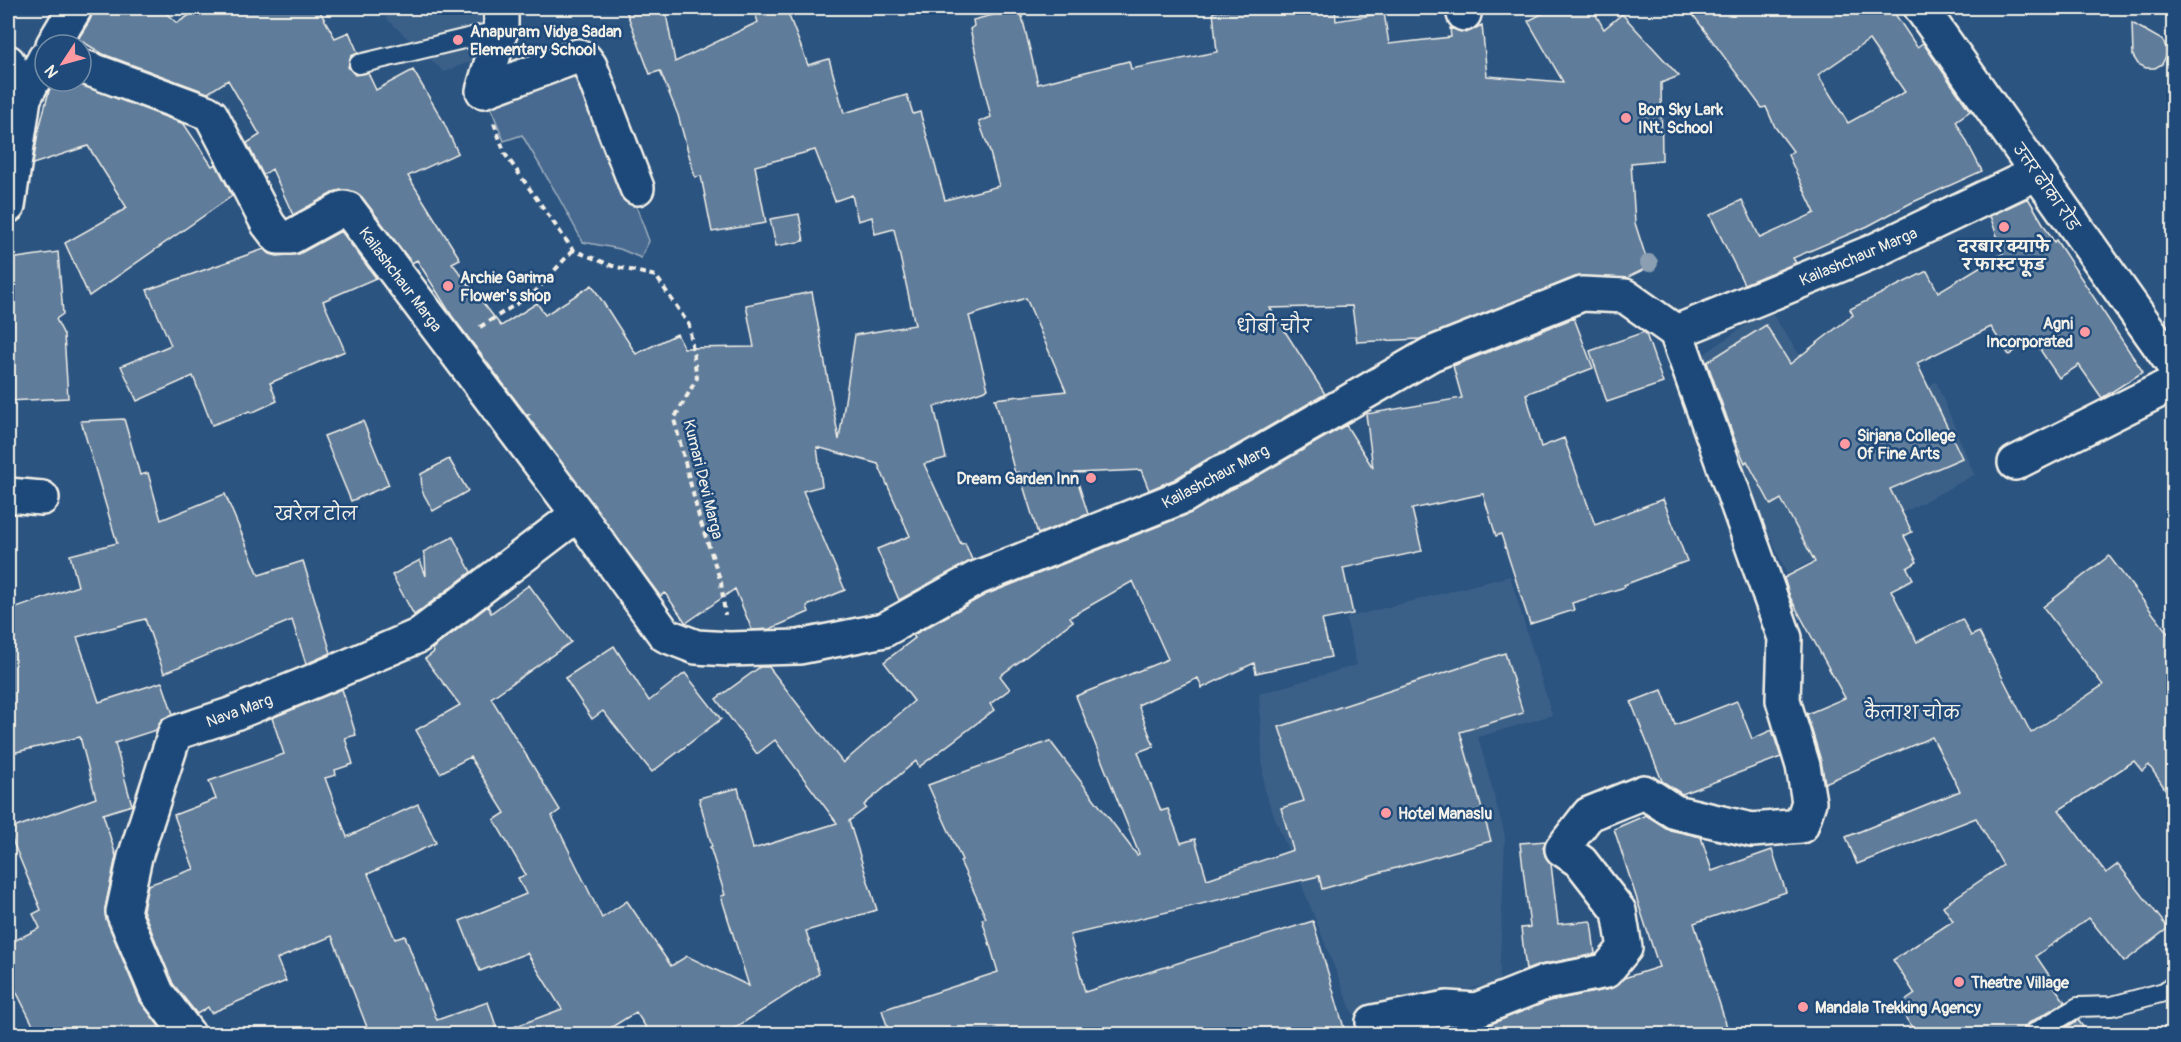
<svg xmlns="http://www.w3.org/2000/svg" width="2181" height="1042" font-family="Pangolin,'Playpen Sans Deva',sans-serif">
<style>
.built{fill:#3b6088}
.green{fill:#496b90;stroke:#9eaebc;stroke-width:1.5}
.building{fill:#5e7b9a;stroke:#f4f1e8;stroke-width:1.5;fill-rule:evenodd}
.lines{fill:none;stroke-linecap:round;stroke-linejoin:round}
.lane-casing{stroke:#f4f1e8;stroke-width:22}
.street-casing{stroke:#f4f1e8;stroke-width:38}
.secondary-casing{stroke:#f4f1e8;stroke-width:38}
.path{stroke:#f4f1e8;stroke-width:4;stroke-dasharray:6 4.5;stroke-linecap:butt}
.lane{stroke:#1f4a7a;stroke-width:18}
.street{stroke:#1f4a7a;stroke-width:33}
.secondary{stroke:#1f4a7a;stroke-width:33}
.tree{fill:#8c9fb2}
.poi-dot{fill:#ff9aa2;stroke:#1f4a7a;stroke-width:2}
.labels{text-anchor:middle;stroke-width:5;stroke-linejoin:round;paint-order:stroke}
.poi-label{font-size:16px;font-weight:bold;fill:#f4f1e8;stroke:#1f4a7a;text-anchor:start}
.street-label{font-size:16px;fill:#f4f1e8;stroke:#1f4a7a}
.neighbourhood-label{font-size:18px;fill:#f4f1e8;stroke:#1f4a7a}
</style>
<rect width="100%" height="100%" fill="#2c5481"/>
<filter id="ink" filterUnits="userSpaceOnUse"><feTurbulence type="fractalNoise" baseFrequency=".0167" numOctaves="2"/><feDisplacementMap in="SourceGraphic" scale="12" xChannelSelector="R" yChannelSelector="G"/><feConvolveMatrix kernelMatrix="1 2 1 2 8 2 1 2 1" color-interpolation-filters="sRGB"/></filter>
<g filter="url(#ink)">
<g class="built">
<polygon points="390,8 506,8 504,48 444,72 386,18"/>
<polygon points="1769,309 1812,374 1870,413 1936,382 1974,474 1976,474 1787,574 1693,362"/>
<polygon points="1510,576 1552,715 1478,737 1505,836 1499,983 1375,1008 1353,1014 1264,790 1259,694 1357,665 1346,618"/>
</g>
<polygon class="green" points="586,68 649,241 641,258 620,249 583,242 555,191 522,135 504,141 487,98"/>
<g class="building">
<polygon points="95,8 160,8 177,23 201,8 318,8 335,38 349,32 358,53 351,56 348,67 355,75 368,73 376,90 413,70 442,119 458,153 408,176 460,259 452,263 501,326 537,303 545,315 592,285 636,354 677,334 684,348 754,347 746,305 812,292 839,440 855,335 915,325 894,229 875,234 872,217 858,221 852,195 835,201 815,150 755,166 766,223 712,232 701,176 695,177 678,115 660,71 650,74 625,8 665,8 675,62 758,22 753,8 786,8 808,65 829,59 844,113 907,95 913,114 920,112 945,200 999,186 989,149 979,122 991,117 970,29 974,26 973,20 1020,8 1038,84 1129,61 1131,69 1217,52 1213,12 1253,8 1260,8 1261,13 1335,8 1336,21 1384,13 1389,44 1451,37 1450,28 1466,33 1482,25 1487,76 1563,82 1528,21 1553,8 1592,8 1604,29 1622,14 1679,76 1661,83 1662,160 1631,163 1635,223 1649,267 1630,276 1628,278 1575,277 1420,339 1357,342 1352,306 1270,308 1325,394 1230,449 1209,458 1175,479 1149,490 1141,470 1075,473 1088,514 1038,534 1019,472 1015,473 995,399 1066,391 1026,298 969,316 988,389 934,407 946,458 924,464 961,544 965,543 972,560 899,600 877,549 910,536 878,464 817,447 822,486 803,491 845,590 807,606 809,612 770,629 752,630 735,589 686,623 665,593 660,596 527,416 530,414 526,414 452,316 417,260 412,263 362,197 349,190 336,191 293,215 272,169 263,175 247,143 260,135 228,80 208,93 103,54 78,39 89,22"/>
<path d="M1688,8H1891L1917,47L1923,43L1970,111L1956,121L1982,171L1911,203L1868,226L1793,258L1796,263L1744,284L1710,215L1742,200L1760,238L1815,213L1788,155L1793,151L1775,127L1766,107L1762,108ZM1869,40L1905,92L1848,123L1818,75Z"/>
<polygon points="2132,23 2162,40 2166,47 2166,56 2162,64 2155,68 2146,68 2138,64 2133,56"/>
<polygon points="54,81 71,81 184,124 212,166 216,164 232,196 89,296 65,243 127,208 88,146 33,164 38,133 49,91"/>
<polygon points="2028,198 2054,242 2056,240 2143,372 2102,398 2079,365 2059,378 2033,339 2009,355 1991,327 1917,363 1962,458 1890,489 1912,532 1904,536 1917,562 1907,568 1913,579 1891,590 1917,642 1962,619 1971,636 1979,632 2031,733 2103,685 2043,607 2109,556 2174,641 2174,802 2149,765 2142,771 2134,761 2059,810 2106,873 2118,864 2168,928 2124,962 2089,918 2036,956 2051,978 2049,979 2065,1002 2027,1024 2023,1029 2022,1035 1917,1035 1898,1006 1915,994 1893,960 1953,921 1943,906 2003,865 1976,818 1857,864 1846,837 1960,791 1932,737 1825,783 1821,761 1807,714 1845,698 1790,597 1784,578 1815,562 1781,499 1771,505 1747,461 1745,463 1736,443 1707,362 1766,325 1790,364 1853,315 1850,309 1927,271 1938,292 2003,253 1990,216"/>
<polygon points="799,214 804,241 776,246 770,219"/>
<polygon points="341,231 376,278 323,301 345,351 270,383 277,401 251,413 250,411 212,425 193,376 137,401 121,366 171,345 147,290 264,249 270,254 277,256 299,254"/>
<polygon points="58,252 63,314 56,319 64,335 68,398 8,401 8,331 12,331 10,259"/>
<polygon points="1574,318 1593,368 1526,394 1541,447 1564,438 1595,525 1663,499 1687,561 1624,585 1625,587 1572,603 1574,610 1530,624 1501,534 1496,536 1483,494 1412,509 1422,551 1343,568 1353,614 1322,620 1331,657 1256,673 1254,663 1202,688 1198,678 1138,705 1154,746 1138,752 1161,811 1168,809 1181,843 1195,839 1207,879 1293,850 1281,808 1304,801 1279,727 1505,653 1523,713 1460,732 1491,841 1322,889 1319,876 1070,935 1085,992 1313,921 1346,1035 890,1035 882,1010 998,972 982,919 986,918 960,861 962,860 928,785 1050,741 1137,855 1139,854 1076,696 1168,659 1133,581 1070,617 1073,621 1000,676 1010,689 990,704 994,710 919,767 916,761 864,805 866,808 849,821 877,910 806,931 819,974 724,1035 651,1035 636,1012 599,1035 504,1035 503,1031 562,1009 527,953 480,971 460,921 526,894 518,878 526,875 494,820 505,813 470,757 440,773 416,730 460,705 425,659 434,652 432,649 488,606 491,613 529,585 571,642 491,698 560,810 552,816 602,918 627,901 671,966 687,956 749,986 721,896 725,895 710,847 712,847 699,798 738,788 753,849 837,823 775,740 757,754 716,699 760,667 769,667 843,763 914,701 884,662 915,638 913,635 985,595 1191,513 1228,491 1247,482 1346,425 1373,468 1366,414 1462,398 1453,366"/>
<polygon points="1644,332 1646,334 1663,383 1607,402 1590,351"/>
<polygon points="124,419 140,475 148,473 161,520 225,494 259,575 303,561 331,653 306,664 292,620 164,673 145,619 77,637 99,702 162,682 173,714 162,719 156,730 115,743 132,805 103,814 116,856 105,908 106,919 140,1001 165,1034 38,1035 8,975 8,944 40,928 33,914 41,910 8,830 96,798 80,737 8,754 8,611 78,586 70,555 117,543 81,421"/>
<polygon points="363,421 389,485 351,501 324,436"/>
<polygon points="449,459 468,491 433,511 422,491 421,474"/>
<polygon points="453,537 471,572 414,615 392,575 420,560 426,576 425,557 423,552"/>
<polygon points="614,646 649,701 685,673 721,719 652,772 603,711 592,719 565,678"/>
<polygon points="342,689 356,735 345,738 353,764 335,770 336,775 325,778 347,837 418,804 436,843 368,874 395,939 405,936 437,1020 488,1002 499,1035 370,1035 332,936 277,959 286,981 211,1013 208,1007 197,1014 173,984 143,910 148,885 194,869 174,815 216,799 209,781 284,754 272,718"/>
<polygon points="1662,690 1675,725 1737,701 1752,739 1772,730 1781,757 1682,794 1662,781 1631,702"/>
<polygon points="1646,815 1670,830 1701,837 1712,871 1772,850 1786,892 1694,923 1728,1030 1713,1035 1465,1035 1464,1029 1483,1027 1549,1001 1610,989 1624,978 1659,967 1614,829"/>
<polygon points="1546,841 1543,847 1545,856 1551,864 1558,924 1591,921 1595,954 1540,965 1526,970 1521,928 1530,927 1520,843"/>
<polygon points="2078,1020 2089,1035 2054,1035"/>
</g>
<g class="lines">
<g class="lane-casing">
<g id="lane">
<polyline points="359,64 501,30"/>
<polyline points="2033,1034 2078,1007 2112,1006 2164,992 2174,985"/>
</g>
</g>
<g class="street-casing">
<g id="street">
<polyline points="501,8 501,30 483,91 578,56 585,59 590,66 637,188"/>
<polyline points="1463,8 1464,14"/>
<polyline points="53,45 75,8"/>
<polyline points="8,62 24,98"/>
<polyline points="81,66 206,112 211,115 268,224 278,237 291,237 344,208 348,209 578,514 665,635 696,647 729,649 799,647 884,630 977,578 1184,496 1219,474 1238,466 1431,354 1582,294 1625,296 1676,332"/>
<polyline points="8,206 24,98 45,58"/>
<polyline points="1676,332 1874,251 2037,173"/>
<polyline points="2015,463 2174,383"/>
<polyline points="8,495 42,498"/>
<polyline points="188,1034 157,993 123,912 135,857 175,733 230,715 316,680 418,636 578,514"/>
<polyline points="1374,1034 1373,1022 1447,1008 1476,1010 1544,983 1606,971 1625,948 1619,911 1581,862 1562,849 1589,814 1644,792 1675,812 1752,830 1801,826 1809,802 1803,766 1783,700 1785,638 1676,332"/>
</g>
</g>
<g class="secondary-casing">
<polyline id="secondary" points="1921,8 2174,366"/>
</g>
<g class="path">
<polyline points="494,123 505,154 573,250 613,266 656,276 689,325 697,378 674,419 699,517 721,582 725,615"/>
<polyline points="480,327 535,292 573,250"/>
</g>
<use href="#lane" class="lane"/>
<use href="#street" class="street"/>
<use href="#secondary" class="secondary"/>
</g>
<circle class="tree" cx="1649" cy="263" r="9"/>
</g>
<g class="poi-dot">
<circle cx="458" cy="40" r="6"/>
<circle cx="1626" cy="118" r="6"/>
<circle cx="2004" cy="227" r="6"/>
<circle cx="448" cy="286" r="6"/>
<circle cx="2085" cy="332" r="6"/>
<circle cx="1845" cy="444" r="6"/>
<circle cx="1091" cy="478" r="6"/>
<circle cx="1386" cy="813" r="6"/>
<circle cx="1959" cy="982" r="6"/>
<circle cx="1803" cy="1007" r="6"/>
</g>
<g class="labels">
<g class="poi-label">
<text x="470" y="37">Anapuram Vidya Sadan<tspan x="470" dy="18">Elementary School</tspan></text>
<text x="1638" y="115">Bon Sky Lark<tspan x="1638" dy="18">INt. School</tspan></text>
<text x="2004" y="252" text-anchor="middle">दरबार क्याफे<tspan x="2004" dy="18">र फास्ट फूड</tspan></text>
<text x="460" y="283">Archie Garima<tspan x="460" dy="18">Flower's shop</tspan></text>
<text x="2073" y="329" text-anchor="end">Agni<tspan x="2073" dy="18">Incorporated</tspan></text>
<text x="1857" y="441">Sirjana College<tspan x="1857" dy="18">Of Fine Arts</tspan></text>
<text x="1079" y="484" text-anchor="end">Dream Garden Inn</text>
<text x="1398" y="819">Hotel Manaslu</text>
<text x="1971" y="988">Theatre Village</text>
<text x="1815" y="1013">Mandala Trekking Agency</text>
</g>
<g class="street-label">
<text transform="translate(2047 187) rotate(55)" y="6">उत्तर ढोका रोड</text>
<text transform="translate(1858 256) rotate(-23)" y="6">Kailashchaur Marga</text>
<text transform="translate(401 279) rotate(53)" y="6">Kailashchaur Marga</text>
<text transform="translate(1215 476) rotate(-28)" y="6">Kailashchaur Marg</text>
<text transform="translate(704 479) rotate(76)" y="6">Kumari Devi Marga</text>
<text transform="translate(239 710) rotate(-20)" y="6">Nava Marg</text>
</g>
<g class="neighbourhood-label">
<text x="1274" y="333">धोबी चौर</text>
<text x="316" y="520">खरेल टोल</text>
<text x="1912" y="719">कैलाश चोक</text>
</g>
</g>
<rect width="2181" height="1042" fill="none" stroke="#1f4a7a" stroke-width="30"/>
<rect x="15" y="15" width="2151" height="1012" fill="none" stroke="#f4f1e8" stroke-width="2" filter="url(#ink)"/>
<g transform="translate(63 63) rotate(234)"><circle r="28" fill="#1f4a7a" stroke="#748da6" stroke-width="1.5"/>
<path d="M0-4.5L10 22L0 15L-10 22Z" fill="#ff9aa2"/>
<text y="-9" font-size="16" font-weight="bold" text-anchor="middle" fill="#f4f1e8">N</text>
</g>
</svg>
